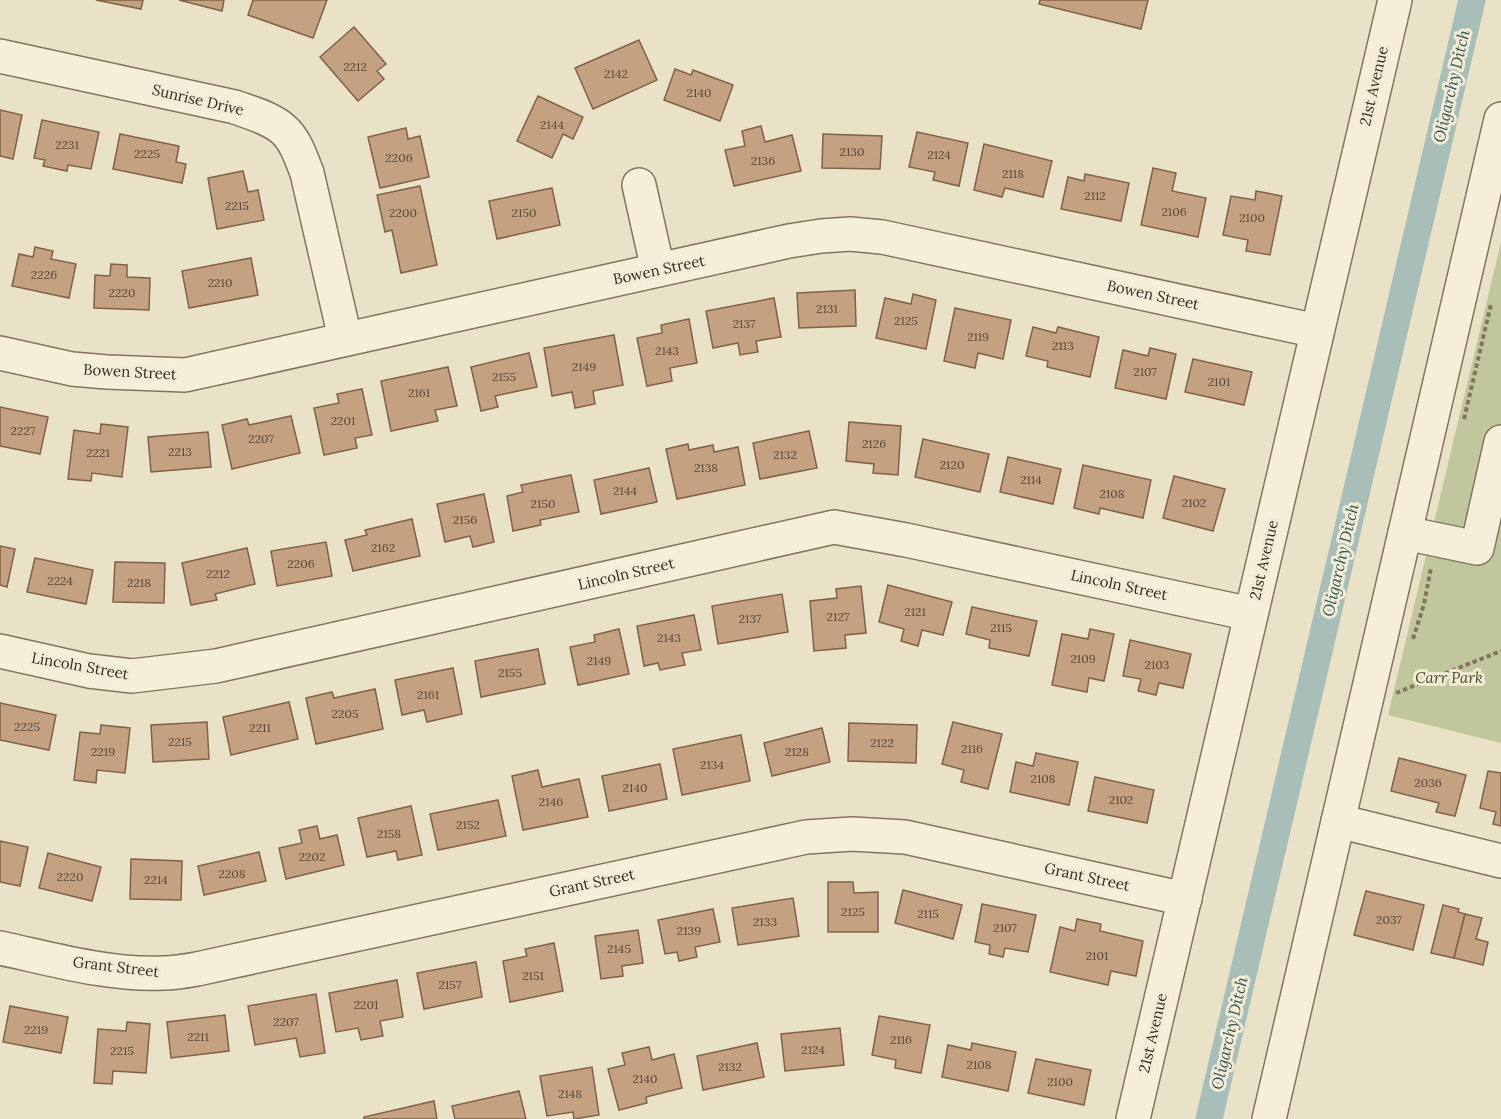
<svg xmlns="http://www.w3.org/2000/svg" width="1501" height="1119" font-family="Lora,serif">
<style>
.green{fill:#c0c79c}
.lines{fill:none;stroke-linecap:round;stroke-linejoin:round}
.canal{stroke:#a8beb9;stroke-width:27}
.building{fill:#c4a181;stroke:#816147;stroke-width:1.5}
.minor-casing{stroke:#84745e;stroke-width:36}
.path{stroke:#84745e;stroke-width:4;stroke-dasharray:4.5 3;stroke-linecap:butt}
.minor{stroke:#f5efda;stroke-width:33}
.labels{text-anchor:middle;stroke-width:6;stroke-linejoin:round;paint-order:stroke}
.number-label{font-size:12px;fill:#5a4939}
.street-label{font-size:15px;fill:#362c21;stroke:#f2ecd6}
.park-label{font-size:15px;font-style:italic;fill:#445029;stroke:#f2ecd6}
.water-label{font-size:16px;font-style:italic;fill:#315454;stroke:#f2ecd6}
</style>
<rect width="100%" height="100%" fill="#eae2c7"/>
<polygon class="green" points="1501,242 1501,743 1388,715"/>
<g class="lines">
<polyline class="canal" points="1209,1119 1472,0"/>
</g>
<g class="building">
<polygon points="96,0 143,0 141,9"/>
<polygon points="179,0 224,0 222,11"/>
<polygon points="253,0 327,0 313,38 248,15"/>
<polygon points="1040,0 1148,0 1141,29 1039,4"/>
<polygon points="354,27 386,64 377,71 384,79 358,101 320,57"/>
<polygon points="639,40 657,80 593,109 575,68"/>
<polygon points="675,69 691,75 693,70 733,85 720,121 664,100"/>
<polygon points="538,96 583,117 573,139 563,134 552,158 517,141"/>
<polygon points="0,110 22,115 13,159 0,156"/>
<polygon points="42,120 99,132 91,169 68,165 67,171 43,166 45,160 34,158"/>
<polygon points="761,126 765,142 792,135 801,171 734,186 725,150 745,146 742,131"/>
<polygon points="406,128 408,139 420,136 429,177 380,188 368,137"/>
<polygon points="917,132 968,143 959,186 933,180 935,172 909,167"/>
<polygon points="120,134 179,146 176,162 186,164 182,183 113,169"/>
<polygon points="823,134 882,136 880,169 822,168"/>
<polygon points="984,144 1052,161 1043,197 1005,188 1002,197 974,190"/>
<polygon points="1153,168 1176,173 1172,191 1206,198 1198,237 1141,225"/>
<polygon points="243,171 248,192 258,190 264,220 217,229 208,178"/>
<polygon points="1085,174 1129,183 1121,221 1061,209 1068,177 1084,181"/>
<polygon points="420,186 437,265 401,273 392,230 385,232 377,195"/>
<polygon points="552,188 560,225 497,239 489,201"/>
<polygon points="1256,191 1282,196 1270,255 1246,251 1248,240 1223,235 1231,196 1255,200"/>
<polygon points="35,247 53,251 51,259 76,264 69,298 12,286 19,254 33,257"/>
<polygon points="251,258 258,295 189,308 182,271"/>
<polygon points="111,264 127,265 127,277 150,278 149,310 94,308 95,275 110,276"/>
<polygon points="855,290 856,326 799,328 797,293"/>
<polygon points="913,294 936,300 926,349 876,338 885,298 911,304"/>
<polygon points="774,298 781,337 756,341 758,352 740,355 738,343 713,348 706,311"/>
<polygon points="955,308 1011,320 1003,359 978,353 975,368 944,361"/>
<polygon points="689,319 697,363 670,368 672,381 647,386 637,338 662,333 661,325"/>
<polygon points="1033,327 1056,333 1058,327 1099,337 1090,377 1047,367 1048,361 1026,356"/>
<polygon points="614,335 623,385 593,391 595,404 575,408 572,392 552,396 544,348"/>
<polygon points="1150,348 1176,354 1166,399 1115,388 1123,350 1148,356"/>
<polygon points="529,353 537,387 495,396 498,407 481,411 471,367"/>
<polygon points="1193,359 1252,372 1244,405 1185,392"/>
<polygon points="448,367 457,406 435,410 438,421 391,431 381,381"/>
<polygon points="362,389 372,435 355,438 357,448 324,455 314,408 339,403 337,394"/>
<polygon points="0,407 48,417 40,454 0,446"/>
<polygon points="291,416 300,453 232,469 222,425 247,419 249,425"/>
<polygon points="849,422 901,426 898,475 873,473 874,464 846,461"/>
<polygon points="101,424 128,427 122,477 92,473 91,481 68,479 74,430 100,434"/>
<polygon points="809,431 817,468 760,479 753,443"/>
<polygon points="208,432 211,467 151,472 148,437"/>
<polygon points="923,439 989,454 980,492 915,477"/>
<polygon points="688,444 689,450 713,445 714,452 738,447 745,485 677,499 666,449"/>
<polygon points="1008,457 1061,469 1053,504 1000,492"/>
<polygon points="1083,465 1151,480 1143,518 1100,508 1099,514 1074,508"/>
<polygon points="649,468 657,502 601,514 594,480"/>
<polygon points="571,475 579,512 540,520 541,525 513,531 507,496 523,492 521,485"/>
<polygon points="1174,476 1225,489 1213,531 1163,518"/>
<polygon points="484,494 494,542 473,547 470,536 445,542 437,504"/>
<polygon points="412,519 420,556 353,571 345,540 367,535 365,530"/>
<polygon points="326,542 332,576 277,586 271,551"/>
<polygon points="0,546 15,549 7,587 0,585"/>
<polygon points="247,548 255,584 215,594 217,600 191,605 182,563"/>
<polygon points="35,558 93,570 86,604 27,592"/>
<polygon points="115,562 165,563 164,603 113,602"/>
<polygon points="888,585 952,602 943,635 922,630 918,646 901,641 904,629 879,622"/>
<polygon points="861,586 866,633 845,635 846,648 814,651 810,601 837,598 836,589"/>
<polygon points="782,594 788,632 718,644 712,606"/>
<polygon points="972,607 1037,621 1029,656 989,648 990,640 966,634"/>
<polygon points="694,615 701,650 682,653 685,665 660,670 658,663 644,666 637,626"/>
<polygon points="619,629 629,674 578,685 570,647 595,642 594,635"/>
<polygon points="1090,629 1114,634 1104,681 1089,678 1087,692 1052,685 1062,634 1088,639"/>
<polygon points="1130,640 1191,654 1183,688 1159,683 1156,695 1138,691 1141,679 1123,676"/>
<polygon points="538,649 545,684 481,697 475,661"/>
<polygon points="453,668 462,714 427,722 424,710 402,715 395,680"/>
<polygon points="375,689 383,729 316,744 306,698 332,692 334,698"/>
<polygon points="289,702 298,739 231,755 223,717"/>
<polygon points="0,703 56,715 49,750 0,740"/>
<polygon points="207,722 209,759 153,762 151,725"/>
<polygon points="953,722 1002,734 988,789 961,782 964,770 942,764"/>
<polygon points="849,723 917,725 916,763 848,761"/>
<polygon points="101,725 130,728 125,773 97,770 96,783 74,780 80,732 100,734"/>
<polygon points="822,728 830,762 772,776 764,743"/>
<polygon points="741,735 750,781 682,795 673,749"/>
<polygon points="1036,753 1078,762 1069,805 1010,792 1016,762 1033,766"/>
<polygon points="1399,758 1466,775 1455,816 1436,812 1439,803 1391,791"/>
<polygon points="660,764 667,799 609,811 602,776"/>
<polygon points="538,770 542,787 579,779 588,817 523,830 512,776"/>
<polygon points="1488,771 1501,773 1501,826 1493,824 1496,812 1480,808"/>
<polygon points="1095,777 1154,790 1147,823 1088,811"/>
<polygon points="498,800 506,836 438,850 430,814"/>
<polygon points="411,806 422,855 398,860 396,851 367,857 358,818"/>
<polygon points="317,826 320,839 337,835 344,865 286,879 279,848 302,843 299,830"/>
<polygon points="0,841 28,847 20,886 0,882"/>
<polygon points="259,852 266,881 204,895 198,866"/>
<polygon points="48,853 101,867 92,901 39,888"/>
<polygon points="131,859 182,861 181,900 130,899"/>
<polygon points="828,882 853,882 854,893 878,892 878,932 828,932"/>
<polygon points="903,890 962,905 953,939 895,923"/>
<polygon points="1366,891 1424,905 1413,950 1354,935"/>
<polygon points="793,898 799,936 738,945 732,908"/>
<polygon points="982,904 1036,915 1028,952 1005,948 1003,957 989,954 990,945 975,942"/>
<polygon points="1443,905 1459,909 1458,912 1465,914 1454,958 1431,953"/>
<polygon points="713,909 720,942 695,947 697,957 679,961 677,952 665,954 658,920"/>
<polygon points="1465,914 1482,918 1476,939 1488,942 1483,965 1454,958"/>
<polygon points="1077,919 1101,924 1100,931 1143,941 1136,976 1111,971 1108,985 1050,972 1060,927 1075,931"/>
<polygon points="638,930 643,963 622,966 623,976 601,979 595,936"/>
<polygon points="554,943 563,991 510,1002 503,961 527,956 525,949"/>
<polygon points="476,962 482,997 424,1009 417,973"/>
<polygon points="397,980 403,1017 380,1021 383,1036 361,1040 358,1028 336,1032 329,993"/>
<polygon points="316,994 325,1053 300,1057 296,1038 255,1045 248,1006"/>
<polygon points="10,1006 68,1017 61,1053 3,1042"/>
<polygon points="225,1015 229,1051 171,1058 167,1022"/>
<polygon points="879,1016 930,1025 921,1073 895,1068 896,1060 872,1055"/>
<polygon points="127,1022 150,1024 146,1073 113,1071 112,1084 94,1083 98,1029 126,1031"/>
<polygon points="840,1028 844,1065 785,1071 781,1034"/>
<polygon points="757,1043 764,1077 703,1090 697,1056"/>
<polygon points="972,1043 1016,1052 1008,1091 942,1077 948,1045 971,1050"/>
<polygon points="649,1047 652,1060 674,1054 682,1088 646,1097 647,1103 619,1110 608,1069 625,1065 622,1053"/>
<polygon points="1036,1059 1091,1070 1084,1105 1028,1093"/>
<polygon points="592,1067 599,1115 574,1119 573,1112 547,1116 540,1076"/>
<polygon points="519,1091 526,1119 455,1119 452,1106"/>
<polygon points="434,1101 437,1119 364,1119 364,1117"/>
</g>
<g class="lines">
<g class="minor-casing">
<g id="minor">
<path d="M0,56L235,107C251,113 271,118 284,130C296,141 301,158 307,173L345,338"/>
<polyline points="639,185 658,270"/>
<polyline points="0,353 72,369 107,372 185,375 789,241 821,236 850,234 882,237 1317,331"/>
<polyline points="1405,533 1477,548 1501,442"/>
<polyline points="0,651 89,671 132,676 216,666 834,527 906,540 1251,614"/>
<polyline points="1338,821 1501,861"/>
<path d="M0,948C52,959 111,976 164,973C175,973 186,971 197,969L806,837L852,834L905,837L1185,899"/>
<polyline points="1133,1119 1395,0"/>
<polyline points="1269,1119 1501,119"/>
</g>
</g>
<g class="path">
<polyline points="1464,419 1491,304"/>
<polyline points="1413,639 1424,604 1431,568"/>
<polyline points="1396,693 1501,651"/>
</g>
<use href="#minor" class="minor"/>
</g>
<g class="labels">
<g class="number-label">
<text x="355" y="71">2212</text>
<text x="616" y="78">2142</text>
<text x="699" y="97">2140</text>
<text x="552" y="129">2144</text>
<text x="67" y="149">2231</text>
<text x="852" y="156">2130</text>
<text x="147" y="158">2225</text>
<text x="939" y="159">2124</text>
<text x="399" y="162">2206</text>
<text x="763" y="165">2136</text>
<text x="1013" y="178">2118</text>
<text x="1095" y="200">2112</text>
<text x="237" y="210">2215</text>
<text x="1174" y="216">2106</text>
<text x="403" y="217">2200</text>
<text x="524" y="217">2150</text>
<text x="1252" y="222">2100</text>
<text x="44" y="279">2226</text>
<text x="220" y="287">2210</text>
<text x="122" y="297">2220</text>
<text x="827" y="313">2131</text>
<text x="906" y="325">2125</text>
<text x="744" y="328">2137</text>
<text x="978" y="341">2119</text>
<text x="1063" y="350">2113</text>
<text x="667" y="355">2143</text>
<text x="584" y="371">2149</text>
<text x="1145" y="376">2107</text>
<text x="504" y="381">2155</text>
<text x="1219" y="386">2101</text>
<text x="419" y="397">2161</text>
<text x="343" y="425">2201</text>
<text x="23" y="435">2227</text>
<text x="261" y="443">2207</text>
<text x="874" y="448">2126</text>
<text x="180" y="456">2213</text>
<text x="98" y="457">2221</text>
<text x="785" y="459">2132</text>
<text x="952" y="469">2120</text>
<text x="706" y="472">2138</text>
<text x="1031" y="484">2114</text>
<text x="625" y="495">2144</text>
<text x="1112" y="498">2108</text>
<text x="1194" y="507">2102</text>
<text x="543" y="508">2150</text>
<text x="465" y="524">2156</text>
<text x="383" y="552">2162</text>
<text x="301" y="568">2206</text>
<text x="218" y="578">2212</text>
<text x="60" y="585">2224</text>
<text x="139" y="587">2218</text>
<text x="915" y="616">2121</text>
<text x="838" y="621">2127</text>
<text x="750" y="623">2137</text>
<text x="1001" y="632">2115</text>
<text x="669" y="642">2143</text>
<text x="1083" y="663">2109</text>
<text x="599" y="665">2149</text>
<text x="1157" y="669">2103</text>
<text x="510" y="677">2155</text>
<text x="428" y="699">2161</text>
<text x="345" y="718">2205</text>
<text x="27" y="731">2225</text>
<text x="260" y="732">2211</text>
<text x="180" y="746">2215</text>
<text x="882" y="747">2122</text>
<text x="972" y="753">2116</text>
<text x="103" y="756">2219</text>
<text x="797" y="756">2128</text>
<text x="712" y="769">2134</text>
<text x="1043" y="783">2108</text>
<text x="1428" y="787">2036</text>
<text x="635" y="792">2140</text>
<text x="1121" y="804">2102</text>
<text x="551" y="806">2146</text>
<text x="468" y="829">2152</text>
<text x="389" y="838">2158</text>
<text x="312" y="861">2202</text>
<text x="232" y="878">2208</text>
<text x="70" y="881">2220</text>
<text x="156" y="884">2214</text>
<text x="853" y="916">2125</text>
<text x="928" y="918">2115</text>
<text x="1389" y="924">2037</text>
<text x="765" y="926">2133</text>
<text x="1005" y="932">2107</text>
<text x="689" y="935">2139</text>
<text x="619" y="953">2145</text>
<text x="1097" y="960">2101</text>
<text x="533" y="980">2151</text>
<text x="450" y="989">2157</text>
<text x="366" y="1009">2201</text>
<text x="286" y="1026">2207</text>
<text x="36" y="1034">2219</text>
<text x="198" y="1041">2211</text>
<text x="901" y="1044">2116</text>
<text x="813" y="1054">2124</text>
<text x="122" y="1055">2215</text>
<text x="979" y="1069">2108</text>
<text x="730" y="1071">2132</text>
<text x="645" y="1083">2140</text>
<text x="1060" y="1086">2100</text>
<text x="570" y="1098">2148</text>
</g>
<g class="street-label">
<text transform="translate(1374 86) rotate(-77)" y="5">21st Avenue</text>
<text transform="translate(198 100) rotate(13)" y="5">Sunrise Drive</text>
<text transform="translate(659 270) rotate(-12)" y="5">Bowen Street</text>
<text transform="translate(1153 295) rotate(12)" y="5">Bowen Street</text>
<text transform="translate(130 372) rotate(3)" y="5">Bowen Street</text>
<text transform="translate(1264 560) rotate(-77)" y="5">21st Avenue</text>
<text transform="translate(626 574) rotate(-13)" y="5">Lincoln Street</text>
<text transform="translate(1119 585) rotate(12)" y="5">Lincoln Street</text>
<text transform="translate(80 666) rotate(10)" y="5">Lincoln Street</text>
<text transform="translate(1087 877) rotate(12)" y="5">Grant Street</text>
<text transform="translate(592 883) rotate(-12)" y="5">Grant Street</text>
<text transform="translate(116 967) rotate(7)" y="5">Grant Street</text>
<text transform="translate(1153 1033) rotate(-77)" y="5">21st Avenue</text>
</g>
<g class="park-label">
<text x="1449" y="683">Carr Park</text>
</g>
<g class="water-label">
<text transform="translate(1451 86) rotate(-77)" y="6">Oligarchy Ditch</text>
<text transform="translate(1340 560) rotate(-77)" y="6">Oligarchy Ditch</text>
<text transform="translate(1229 1033) rotate(-77)" y="6">Oligarchy Ditch</text>
</g>
</g>
</svg>
